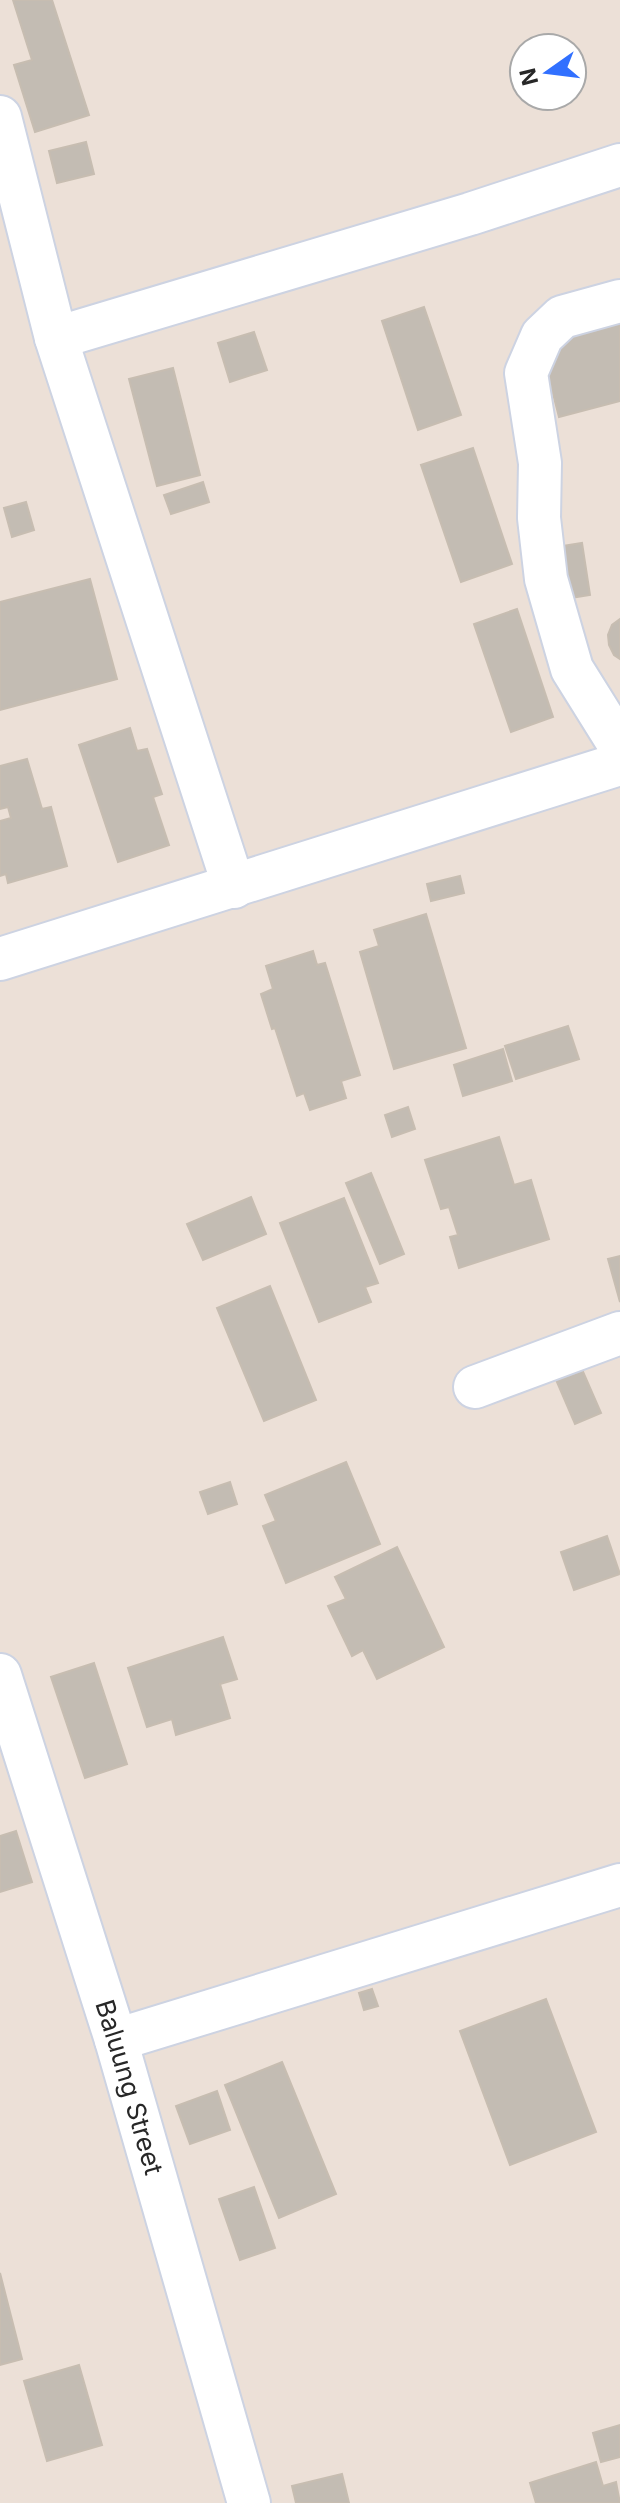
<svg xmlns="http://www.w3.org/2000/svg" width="620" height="2503" font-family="Inter,sans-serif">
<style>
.building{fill:#c3bcb3;stroke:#c7bdb1;stroke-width:2}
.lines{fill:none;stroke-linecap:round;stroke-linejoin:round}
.minor-casing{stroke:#cdd3e2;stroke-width:46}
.minor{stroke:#fff;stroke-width:42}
.labels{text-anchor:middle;stroke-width:8;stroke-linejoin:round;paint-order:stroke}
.street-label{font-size:26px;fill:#272727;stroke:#fff}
</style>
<rect width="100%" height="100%" fill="#ece0d7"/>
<g class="building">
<polygon points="13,0 52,0 89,115 35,132 14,65 32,60"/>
<polygon points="86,142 94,174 57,183 49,151"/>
<polygon points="424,307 461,415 418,430 382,321"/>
<polygon points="620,322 620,401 559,417 540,343"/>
<polygon points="254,332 267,370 230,382 218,343"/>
<polygon points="173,368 200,475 157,486 129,379"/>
<polygon points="473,448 512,564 461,582 421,465"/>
<polygon points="203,482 209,502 171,514 164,495"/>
<polygon points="26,502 34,530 12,537 4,508"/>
<polygon points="582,543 590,595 564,599 556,547"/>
<polygon points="90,579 117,679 0,710 0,602"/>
<polygon points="517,609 553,717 511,732 474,624"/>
<polygon points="620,619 620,659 614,655 609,645 608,635 612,625"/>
<polygon points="130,728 137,751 147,749 162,794 153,797 169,845 118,862 79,745"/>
<polygon points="27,759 42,809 51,807 67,866 8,883 6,874 0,876 0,821 11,818 8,807 0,809 0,766"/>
<polygon points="460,876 464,893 431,901 427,884"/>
<polygon points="426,914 466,1048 394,1069 360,952 379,946 374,930"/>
<polygon points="313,951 317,965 325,963 360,1075 341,1081 346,1098 310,1110 304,1093 297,1096 275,1028 272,1029 261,994 273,989 266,966"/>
<polygon points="568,1026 579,1059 516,1079 505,1046"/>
<polygon points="503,1049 512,1081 463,1096 454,1065"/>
<polygon points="408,1107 415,1129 392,1137 385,1115"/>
<polygon points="499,1137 514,1185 531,1180 549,1239 459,1268 450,1237 458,1235 449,1207 441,1209 425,1160"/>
<polygon points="371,1173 404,1254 380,1264 346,1183"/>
<polygon points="251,1197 266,1234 203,1260 187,1224"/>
<polygon points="344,1198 378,1283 365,1287 371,1302 319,1322 280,1223"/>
<polygon points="620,1256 620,1302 608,1259"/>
<polygon points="270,1286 316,1400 264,1421 217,1308"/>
<polygon points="577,1358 601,1413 575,1424 551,1368"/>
<polygon points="346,1462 380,1544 286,1583 263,1526 276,1521 265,1495"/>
<polygon points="230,1482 237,1504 208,1514 200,1492"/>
<polygon points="607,1536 620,1574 574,1590 561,1552"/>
<polygon points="397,1547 444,1647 377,1679 363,1650 352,1656 328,1606 346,1599 335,1577"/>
<polygon points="223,1637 237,1679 220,1684 230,1718 176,1735 172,1719 147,1727 128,1668"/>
<polygon points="94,1663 127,1764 85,1778 51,1677"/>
<polygon points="16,1831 32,1882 0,1892 0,1836"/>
<polygon points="372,1989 378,2006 364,2010 359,1993"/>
<polygon points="546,1999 596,2132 510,2165 460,2031"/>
<polygon points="282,2062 336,2194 279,2218 225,2085"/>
<polygon points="217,2091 230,2130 190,2144 176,2106"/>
<polygon points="254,2187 275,2248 240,2260 219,2199"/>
<polygon points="0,2273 22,2359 0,2365"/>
<polygon points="79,2365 102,2445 47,2461 24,2381"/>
<polygon points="620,2425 620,2457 601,2462 593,2433"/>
<polygon points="596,2462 603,2486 616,2482 620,2503 536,2503 530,2483"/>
<polygon points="342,2474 349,2503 296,2503 292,2486"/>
</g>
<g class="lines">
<g class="minor-casing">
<g id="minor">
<polyline points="0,117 56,338 234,887"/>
<polyline points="620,301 562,317 542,336 526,373 540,463 539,518 546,579 572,669 620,746"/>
<polyline points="56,338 470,214 620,165"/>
<polyline points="0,959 620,764"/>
<polyline points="475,1387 620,1333"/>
<path id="s1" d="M0,1675L116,2040L249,2503"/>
<polyline points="116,2040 620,1885"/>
</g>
</g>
<use href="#minor" class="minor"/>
</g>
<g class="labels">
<g class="street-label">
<text dy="9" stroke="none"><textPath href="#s1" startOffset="432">Baluung Street</textPath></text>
</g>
</g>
<g transform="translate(548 72) rotate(256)"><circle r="38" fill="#ffffff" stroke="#a9a9a9" stroke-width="2"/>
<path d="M0-6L14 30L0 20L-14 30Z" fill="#3170ff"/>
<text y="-12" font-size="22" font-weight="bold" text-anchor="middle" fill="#272727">N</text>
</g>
</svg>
